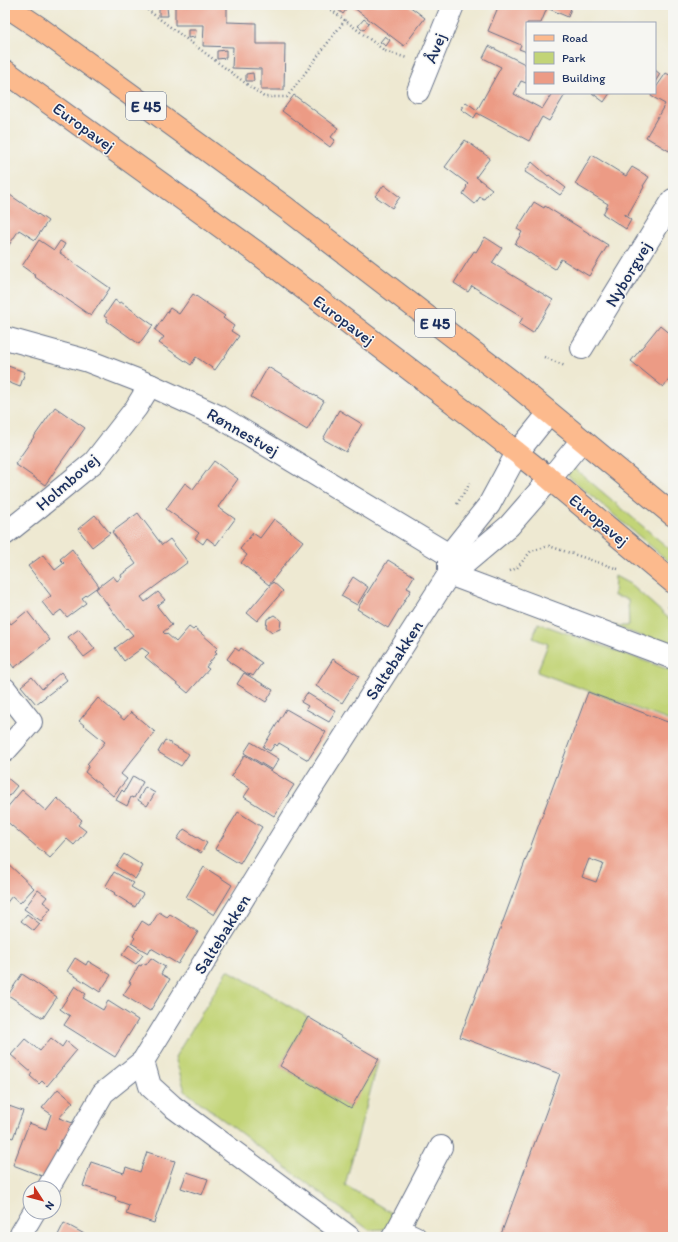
<svg xmlns="http://www.w3.org/2000/svg" width="678" height="1242" font-family="Itim,sans-serif">
<style>
.green{fill:#c2d477;stroke:#6e826a}
.building{fill:#ec9b85;fill-rule:evenodd}
.lines{fill:none;stroke-linecap:round;stroke-linejoin:round}
.minor-casing{stroke:#657087;stroke-width:24}
.major-casing{stroke:#657087;stroke-width:24}
.path{stroke:#657087;stroke-width:2.5;stroke-dasharray:1 3;stroke-linecap:butt}
.minor{stroke:#fff;stroke-width:22}
.major{stroke:#fcba8d;stroke-width:22}
.labels{text-anchor:middle;stroke-width:3;stroke-linejoin:round;paint-order:stroke}
.shield{fill:#f6f6f2;stroke:#5d6b8a;stroke-width:1}
.shield-label{font-size:16px;font-weight:bold;fill:#1b2f5e}
.street-label{font-size:17px;fill:#1b2f5e;stroke:#f6f6f2}
</style>
<rect width="100%" height="100%" fill="#f6f6f2"/>
<filter id="ink" filterUnits="userSpaceOnUse"><feTurbulence type="fractalNoise" baseFrequency=".025" numOctaves="2"/><feDisplacementMap in="SourceGraphic" scale="8" xChannelSelector="R" yChannelSelector="G"/><feConvolveMatrix kernelMatrix="1 2 1 2 8 2 1 2 1" color-interpolation-filters="sRGB"/></filter>
<filter id="wash" filterUnits="userSpaceOnUse"><feTurbulence type="fractalNoise" baseFrequency=".012" numOctaves="4" result="noise"/><feDisplacementMap in="SourceGraphic" scale="16" xChannelSelector="R" yChannelSelector="G"/><feGaussianBlur stdDeviation="0.9" result="paint"/><feColorMatrix in="noise" values="0 0 0 0 0 0 0 0 0 0 0 0 0 0 0 0 0 1.4 0 .05"/><feComposite in="paint" operator="in"/></filter>
<g filter="url(#wash)">
<rect width="100%" height="100%" fill="#eee9d2"/>
<g class="green">
<polygon points="573,467 673,552 673,565 567,475"/>
<polygon points="615,576 630,584 673,622 673,647 613,626 629,626 628,599 614,596"/>
<polygon points="538,623 673,671 673,722 537,672 548,644 533,638"/>
<polygon points="228,970 308,1017 280,1066 350,1108 379,1059 345,1185 395,1215 386,1229 369,1230 185,1091 175,1057"/>
</g>
<g id="blocks">
<g class="building">
<polygon points="175,5 227,5 227,22 256,23 256,44 285,44 284,90 261,90 261,69 232,68 233,47 203,46 204,25 175,25"/>
<polygon points="340,5 345,5 348,7 343,14 337,9"/>
<polygon points="350,5 408,5 425,18 404,46"/>
<polygon points="499,5 572,5 568,17 547,8 541,23 527,23 527,52 519,49 521,45 488,31"/>
<polygon points="167,7 168,16 159,16 159,8"/>
<polygon points="364,19 369,23 364,30 358,26"/>
<polygon points="188,30 196,30 195,37 188,38"/>
<polygon points="385,36 390,40 386,46 380,42"/>
<polygon points="489,46 527,65 527,81 526,83 521,81 514,94 542,109 552,93 566,93 549,121 542,117 529,141 477,113 474,118 461,109 466,102 477,110 501,67 483,58"/>
<polygon points="226,50 226,58 217,59 217,51"/>
<polygon points="655,70 660,74 655,82"/>
<polygon points="253,73 254,81 246,81 246,74"/>
<polygon points="666,73 673,77 673,144 669,151 646,137 665,104 651,96 652,93 655,93 655,89"/>
<polygon points="592,93 610,93 604,102"/>
<polygon points="294,95 338,128 331,137 335,140 330,147 282,111"/>
<polygon points="465,140 490,158 476,177 492,189 484,199 480,197 475,204 463,194 467,187 466,186 468,184 445,167"/>
<polygon points="592,155 626,176 632,167 649,177 643,186 644,187 627,216 624,214 624,215 631,220 626,229 603,214 608,204 575,184"/>
<polygon points="532,162 548,176 549,175 566,188 560,195 543,183 542,183 525,172"/>
<polygon points="384,185 400,197 392,208 375,196"/>
<polygon points="10,195 48,221 35,240 19,230 5,251 5,202"/>
<polygon points="534,202 544,208 545,206 608,245 589,276 561,259 555,269 515,244 522,232 517,229"/>
<polygon points="485,237 502,248 492,263 553,300 533,333 519,324 523,317 472,286 468,292 454,283 474,251 476,252"/>
<polygon points="39,240 54,250 60,241 65,244 60,253 110,288 91,316 35,277 36,276 22,266"/>
<polygon points="193,294 225,316 223,318 234,326 231,331 239,336 215,370 196,357 191,365 159,343 164,337 155,330 170,308 179,314"/>
<polygon points="115,300 119,303 121,302 153,325 139,344 107,321 108,319 104,316"/>
<polygon points="660,325 673,336 673,375 663,387 631,361"/>
<polygon points="5,365 25,372 20,387 5,381"/>
<polygon points="268,367 324,401 307,430 251,397"/>
<polygon points="55,407 85,428 45,485 15,464"/>
<polygon points="339,410 362,424 346,452 323,439"/>
<polygon points="214,461 238,479 218,507 235,519 216,545 207,538 203,544 195,538 199,533 166,509 185,483 193,489"/>
<polygon points="138,513 162,545 170,539 188,562 141,597 145,602 158,592 165,600 157,606 172,625 163,632 165,634 166,633 176,642 189,627 193,630 195,628 218,648 215,651 217,653 206,667 209,669 188,693 145,657 149,653 142,648 124,661 115,648 133,635 127,628 126,629 96,589 113,576 117,581 122,577 121,575 136,564 112,532"/>
<polygon points="95,515 110,533 92,547 78,529"/>
<polygon points="274,519 303,541 269,585 241,563 247,555 240,549 253,533 260,538"/>
<polygon points="72,549 99,586 82,598 86,603 67,617 61,610 53,616 42,602 51,596 28,566 43,555 55,570 64,563 60,559"/>
<polygon points="388,560 414,576 407,588 411,590 388,628 357,609"/>
<polygon points="353,577 368,587 357,605 341,596"/>
<polygon points="273,582 283,591 257,621 247,613"/>
<polygon points="27,611 50,640 14,668 5,656 5,616 11,624"/>
<polygon points="274,615 281,620 280,629 272,632 266,627 267,619"/>
<polygon points="79,629 95,649 84,657 68,637"/>
<polygon points="235,648 239,651 241,648 262,663 253,676 250,674 249,675 231,663 231,662 227,659"/>
<polygon points="333,659 359,676 342,703 316,686"/>
<polygon points="61,672 67,680 36,704 21,686 32,677 42,689"/>
<polygon points="244,673 273,690 266,702 237,684"/>
<path d="M588,692L673,724V1237H500L560,1074L460,1037ZM589,859L603,864L596,882L582,877Z"/>
<polygon points="307,693 336,711 329,722 306,709 308,706 301,702"/>
<polygon points="98,698 124,720 131,712 155,732 121,774 127,779 113,796 85,772 89,766 87,764 105,742 79,721"/>
<polygon points="286,709 326,732 308,760 279,743 277,746 275,744 270,751 263,747"/>
<polygon points="165,740 189,754 181,766 158,752"/>
<polygon points="251,742 279,759 272,770 244,753"/>
<polygon points="245,755 294,785 274,816 244,797 250,788 231,776"/>
<polygon points="5,776 17,786 5,801"/>
<polygon points="133,776 143,782 134,798 131,797 127,806 116,800 122,790 124,792"/>
<polygon points="145,787 155,793 147,806 138,800"/>
<polygon points="22,790 46,811 57,798 82,820 78,825 86,831 74,845 67,839 50,858 5,820 5,810"/>
<polygon points="238,812 262,827 240,864 215,849"/>
<polygon points="184,829 207,843 201,853 177,839"/>
<polygon points="124,854 143,866 135,879 116,866"/>
<polygon points="5,861 34,888 20,903 12,896 5,905"/>
<polygon points="204,867 232,885 214,915 186,897"/>
<polygon points="114,872 134,883 131,887 143,894 135,907 114,894 115,893 105,887"/>
<polygon points="38,890 47,897 43,902 51,908 41,921 24,909"/>
<polygon points="159,912 167,917 170,914 198,932 178,964 151,948 148,953 131,943 135,938 133,936 142,921 150,926"/>
<polygon points="27,914 40,924 34,931 21,921"/>
<polygon points="129,945 143,955 136,964 122,955"/>
<polygon points="75,958 86,965 88,961 111,975 100,992 67,971"/>
<polygon points="151,958 165,967 161,974 170,979 150,1011 123,995 131,983 129,982 139,965 141,966 143,963 146,965"/>
<polygon points="22,974 57,997 43,1018 8,995"/>
<polygon points="75,986 86,994 83,998 103,1010 108,1001 138,1020 115,1057 64,1025 70,1016 60,1009"/>
<polygon points="308,1017 379,1059 351,1108 280,1066"/>
<polygon points="51,1038 62,1047 66,1041 77,1050 47,1086 42,1081 39,1084 30,1076 32,1073 11,1055 25,1039 40,1051"/>
<polygon points="58,1089 73,1102 59,1118 78,1125 71,1143 61,1140 47,1178 13,1165 29,1123 46,1129 51,1114 42,1108"/>
<polygon points="6,1105 23,1111 13,1138 5,1135 5,1109"/>
<polygon points="147,1152 175,1161 154,1223 126,1214 129,1205 115,1200 116,1197 83,1186 91,1162 124,1173 126,1167 140,1172"/>
<polygon points="187,1172 208,1179 202,1195 181,1188"/>
<polygon points="64,1223 90,1237 57,1237"/>
</g>
</g>
</g>
<g filter="url(#ink)">
<use href="#blocks" fill-opacity="0" stroke="#657087" stroke-width="1"/>
<g class="lines">
<g class="minor-casing">
<g id="minor">
<polyline points="418,91 453,5"/>
<polyline points="5,338 88,361 150,385 220,417 464,564"/>
<polyline points="582,348 673,200"/>
<polyline points="5,534 44,503 94,462 136,408 150,385"/>
<polyline points="449,569 449,555 489,505 517,453 549,413"/>
<polyline points="449,574 673,658"/>
<polyline points="5,689 31,722 5,751"/>
<polyline points="143,1061 150,1086 172,1106 349,1237"/>
<polyline points="48,1188 103,1093 143,1061 302,803 449,574 464,564 509,526 550,479 582,440"/>
<polyline points="398,1229 415,1237"/>
<polyline points="21,1234 34,1212"/>
<polyline points="393,1237 398,1229 441,1147"/>
</g>
</g>
<g class="major-casing">
<g id="major">
<polyline points="5,5 38,27 286,208 511,381 673,515"/>
<polyline points="5,71 256,252 476,420 550,479 673,582"/>
</g>
</g>
<g class="path">
<polyline points="141,5 264,97 287,97 345,20"/>
<polyline points="325,5 385,51 407,58"/>
<polyline points="544,357 565,366"/>
<polyline points="457,504 470,483"/>
<polyline points="510,571 517,568 531,551 549,546 618,569"/>
<polyline points="668,606 673,610"/>
</g>
<use href="#minor" class="minor"/>
<use href="#major" class="major"/>
</g>
</g>
<g class="labels">
<g class="shield">
<rect x="126" y="92" width="40" height="28" rx="3"/>
<rect x="415" y="309" width="40" height="28" rx="3"/>
</g>
<g class="shield-label">
<text x="146" y="112">E 45</text>
<text x="435" y="329">E 45</text>
</g>
<g class="street-label">
<text transform="translate(435 48) rotate(-68)" y="6">Åvej</text>
<text transform="translate(84 127) rotate(36)" y="6">Europavej</text>
<text transform="translate(628 274) rotate(-59)" y="6">Nyborgvej</text>
<text transform="translate(344 320) rotate(37)" y="6">Europavej</text>
<text transform="translate(243 432) rotate(30)" y="6">Rønnestvej</text>
<text transform="translate(67 482) rotate(-41)" y="6">Holmbovej</text>
<text transform="translate(599 520) rotate(40)" y="6">Europavej</text>
<text transform="translate(394 660) rotate(-57)" y="6">Saltebakken</text>
<text transform="translate(222 934) rotate(-58)" y="6">Saltebakken</text>
</g>
</g>
<rect width="678" height="1242" fill="none" stroke="#f6f6f2" stroke-width="20"/>
<rect x="526" y="22" width="130" height="72" fill="#f6f6f2" stroke="#9ea6b7"/>
<rect x="534" y="35" width="20" height="6" fill="#fcba8d" stroke="#9ea6b7"/>
<text x="562" y="42" font-size="12" fill="#1b2f5e">Road</text>
<rect x="534" y="52" width="20" height="12" fill="#c2d477" stroke="#9ea6b7"/>
<text x="562" y="62" font-size="12" fill="#1b2f5e">Park</text>
<rect x="534" y="72" width="20" height="12" fill="#ec9b85" stroke="#9ea6b7"/>
<text x="562" y="82" font-size="12" fill="#1b2f5e">Building</text>
<g transform="translate(42 1200) rotate(126)"><circle r="19" fill="#f6f6f2" stroke="#9ea6b7"/>
<path d="M0-3L7 15L0 10L-7 15Z" fill="#c8321e"/>
<text y="-6" font-size="11" font-weight="bold" text-anchor="middle" fill="#1b2f5e">N</text>
</g>
</svg>
